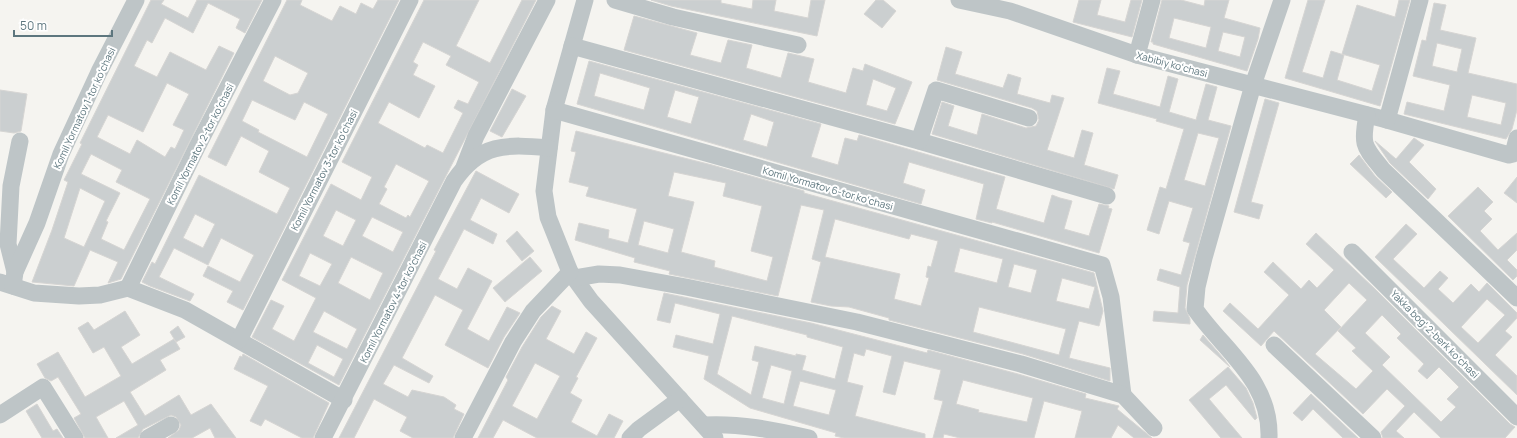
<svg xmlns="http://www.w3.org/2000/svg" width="1517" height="438" font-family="Manrope,sans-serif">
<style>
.building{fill:#cbcfd0;stroke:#d6d5d3;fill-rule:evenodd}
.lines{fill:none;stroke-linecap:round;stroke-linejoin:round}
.minor{stroke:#bec5c7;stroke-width:17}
.labels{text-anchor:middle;stroke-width:4;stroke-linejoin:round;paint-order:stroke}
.street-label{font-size:10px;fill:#5d767e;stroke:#fff}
</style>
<rect width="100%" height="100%" fill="#f5f4f0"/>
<g class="building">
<path d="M151,0H164L161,4L188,18L197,0H262L245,33L236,28L240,19L208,3L193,33L165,18L152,43L147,40L134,66L157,77L170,52L206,70L219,46L234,53L121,279L108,283L118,262L90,250L74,286L32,282L52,230L68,182L64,180L82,144L80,143ZM167,83L189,94L173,125L184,130L175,149L171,147L165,157L137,140L130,154L97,137L108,115L143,132ZM91,154L122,170L116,182L150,199L124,250L101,239L108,222L106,221L120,193L81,174ZM80,188L105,201L84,247L64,238Z"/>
<path d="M287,0H302L300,5L332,21L340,6L356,14L361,3L373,9L378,0H399L243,310L227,302L233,291L203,276L208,266L240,282L254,255L221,238L208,265L174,248L159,277L194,294L190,301L150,286L142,282L152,262L155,264L199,175L277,214L290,188L259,172L269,151L241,136L226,166L208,157ZM275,56L308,73L298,93L290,95L263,81ZM252,100L295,120L304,102L328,114L307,157L258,132L259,130L242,121ZM195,214L215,224L203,248L183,238Z"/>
<path d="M424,0H479L456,46L490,63L522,0H536L339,385L252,337L271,300L284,306L272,329L294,341L316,298L282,280L331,184L361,200L372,177L342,162ZM423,42L451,56L446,65L479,82L468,104L458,100L454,108L463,113L443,153L427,145L425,148L378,123L389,102L419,118L435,86L413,75L418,65L413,62ZM396,164L429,181L410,217L408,215L406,218L379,204L387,189L384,187ZM336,210L356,220L343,246L323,236ZM372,217L403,232L393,252L362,236ZM310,253L332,264L320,286L299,276ZM351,257L383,273L370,300L338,283ZM324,311L357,329L347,349L313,332ZM317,345L343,359L334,377L308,363Z"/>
<polygon points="651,0 721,0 721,3 752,9 753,0 776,0 774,11 808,18 811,0 825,0 817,36 671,6"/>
<polygon points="876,0 883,0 896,11 882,28 864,14"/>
<polygon points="1079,0 1101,0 1097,15 1125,22 1131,0 1142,0 1132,37 1073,22"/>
<path d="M1162,0H1181L1204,6L1205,0H1229L1224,18L1260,28L1258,39L1247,71L1153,44V42H1151ZM1174,18L1211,27L1206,48L1169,38ZM1223,32L1245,37L1240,57L1218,51Z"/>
<polygon points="1308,0 1325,0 1302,72 1323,78 1331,51 1344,55 1337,80 1372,91 1380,65 1342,54 1357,5 1395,17 1399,0 1410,0 1380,106 1285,78"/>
<path d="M1434,3L1446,5L1440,30L1476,38L1468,73L1517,84V110L1512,129L1506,139L1404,114L1407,102L1444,111L1450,85L1413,76L1422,40L1426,41ZM1437,43L1462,49L1457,72L1432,66ZM1472,95L1506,103L1501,125L1467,117Z"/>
<path d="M634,16L697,33L690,55L721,63L728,40L752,45L746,68L781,78L788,53L814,59L808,82L846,93L853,68L863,71L865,64L912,82L895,124L624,50ZM873,79L896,88L887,111L866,105Z"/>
<polygon points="946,47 962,52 955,74 1003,88 1008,74 1021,78 1017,94 1050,103 1052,95 1064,98 1047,150 1074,158 1082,130 1093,133 1084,165 1118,175 1114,189 932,134 942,102 954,106 948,126 977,135 982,114 1026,128 1036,126 1039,120 1037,111 1032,108 937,80"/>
<path d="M589,61L821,124L811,157L838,165L845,138L857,141L859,135L1005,177L996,209L1044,223L1052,195L1060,198L1072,201L1064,229L1089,236L1099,204L1109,206L1108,208L1112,209L1099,253L992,222V223L976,219L984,184L909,162L903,183L925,190L921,204L577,104ZM600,73L650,88L644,110L594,96ZM675,90L699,97L691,124L667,117ZM751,114L774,122L767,147L743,140Z"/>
<path d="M1107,68L1120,71L1113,94L1160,107L1168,76L1178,79L1169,112L1196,120L1206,84L1217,87L1208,120L1231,126L1187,285L1185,308L1190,319V324L1153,321L1154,311L1178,313L1180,287L1157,280L1160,269L1181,275L1190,243L1183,241L1193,208L1169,201L1159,234L1147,230L1160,187L1166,189L1184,129L1156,121L1157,119L1098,103ZM1198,133L1219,138L1205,186L1184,180Z"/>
<polygon points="512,89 526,96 502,137 490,131"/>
<polygon points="0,90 27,94 21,131 14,133 0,131"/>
<polygon points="1265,99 1279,103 1251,202 1263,205 1259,219 1234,212"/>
<path d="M576,131L712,165L804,191V193L1094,273L1103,311L1099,326L1079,321L1069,358L1110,368V381L1023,354L889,320V318L849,307L831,306L811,302L821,262L812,259L824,210L801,205L778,296L669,274L670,271L634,262L635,258L575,240L579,223L609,230L608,238L628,243L637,209L586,196L589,187L569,182L576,152L571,151ZM674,172L726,183L723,196L762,206L751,251L773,257L767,281L714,267L715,261L681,252L694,202L668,196ZM835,219L909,239L911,234L938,241L931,267L928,266L926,277L929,278L921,306L894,299L900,274L825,257ZM644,221L674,229L668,253L638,245ZM960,248L1003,259L997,283L954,272ZM1014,264L1037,270L1031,293L1008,287ZM1062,278L1095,287L1089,309L1056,301ZM979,307L1066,329L1059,355L973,332Z"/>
<polygon points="1414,138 1424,145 1409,162 1436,189 1428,199 1390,163 1375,141 1396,159"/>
<polygon points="1359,155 1375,176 1392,192 1386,198 1350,164"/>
<polygon points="476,171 519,194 509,213 481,198 470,220 497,234 493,244 464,229 438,279 457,289 468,268 492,281 467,329 489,341 507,307 520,313 504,337 488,368 445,345 463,310 435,295 402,358 433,376 429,383 394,365 383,384 408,397 412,390 444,397 456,405 454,409 464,414 453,438 413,438 400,431 407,417 374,399 354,438 339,438 436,251 434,250"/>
<polygon points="1517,177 1517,203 1504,193"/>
<polygon points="1478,187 1493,202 1484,211 1492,219 1480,231 1498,250 1517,233 1517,250 1507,260 1517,270 1517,276 1513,280 1448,216"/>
<path d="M1406,224L1417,234L1393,259L1424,288L1440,271L1448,278L1438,289L1453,303L1471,284L1479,292L1487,283L1517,313V318L1505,331L1512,337L1495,355L1517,376V395L1375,257ZM1487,299L1505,315L1478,343L1461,327Z"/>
<polygon points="517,231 534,251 522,261 506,241"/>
<path d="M1316,233L1375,289L1510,424L1515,427L1505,438H1441L1414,412L1396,431L1404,438H1383L1381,432L1405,406L1387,389L1363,414L1274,331L1261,346L1223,311L1230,303L1258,329L1289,295L1264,272L1273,262L1301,289L1309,280L1317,288L1334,270L1306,244ZM1349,283L1367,300L1338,331L1356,348L1352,351L1373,371L1356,389L1315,354L1341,327L1324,310ZM1382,315L1401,334L1397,338L1424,364L1418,371L1427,379L1439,367L1459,387L1447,399L1456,407L1441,422L1382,365L1390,357L1365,333Z"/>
<polygon points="530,257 542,271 505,302 493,288"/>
<path d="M664,293L811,323L927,353L928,350L1018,374L1086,394L1085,398L1119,406L1117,409L1152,438H1134L1118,425L1111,438H1075L1082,411L1044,401L1034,438H960L944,434L943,438H933L943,401L934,399L941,370L904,361L895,395L883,392L892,356L866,349L864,356L854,353L847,382L863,386L855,416L925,434V438H844L835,436L836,433L750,408L704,379L709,356L673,347L676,335L713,344L720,314L675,303L670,323L657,320ZM732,316L807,335V337L843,347L835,379L802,370L806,356L796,354V356L755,346L752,360L759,362L751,395L717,374ZM771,365L792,371L784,404L762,398ZM963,380L1033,398L1027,422L978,412L979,410L956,404ZM800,381L836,390L829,415L793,406Z"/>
<path d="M552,306L561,311L546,339L574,354L586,332L597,338L576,377L578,378L570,393L582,400L571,422L597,436L609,414L623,421L614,438H537L503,420L493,438H478L508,380L506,377L522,347L541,317ZM535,363L560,376L537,419L512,406Z"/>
<polygon points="125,311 140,335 121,347 132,364 174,339 180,349 160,360 166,370 130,392 145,416 179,395 191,415 211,404 236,438 215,438 210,428 192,438 168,438 179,430 181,425 176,417 171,415 143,429 138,438 116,438 138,425 124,401 96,417 108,438 85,438 74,418 81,414 58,377 51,381 45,378 37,364 58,352 85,397 121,376 104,347 93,353 78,328 88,322 94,330"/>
<polygon points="178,326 185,337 176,342 170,332"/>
<polygon points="1203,335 1224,359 1230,367 1200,340"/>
<polygon points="243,354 329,403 313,438 302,438 265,419 261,426 250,421 268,386 234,369 240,356 242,357"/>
<polygon points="1228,367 1246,388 1253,403 1257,418 1255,420 1226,385 1209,399 1242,438 1221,438 1189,400"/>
<polygon points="1311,394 1358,438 1343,438 1313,409 1302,421 1293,413"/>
<polygon points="37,404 53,431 57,429 63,438 42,438 26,411"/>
</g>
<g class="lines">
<g class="minor">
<polyline points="585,0 554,110 544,191 548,217 570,272 591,301 715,438"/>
<polyline points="615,0 673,17 798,45"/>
<polyline points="959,0 1010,11 1137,55 1387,120 1509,155 1513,154 1517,138"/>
<polyline points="572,46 919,141 1107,196"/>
<polyline points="1137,55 1152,0"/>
<polyline points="554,110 1102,265 1111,297 1123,395"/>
<path d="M1367,115C1361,146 1364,146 1383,170L1517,298"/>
<polyline points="1387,120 1420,0"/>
<polyline points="919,141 936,90 1029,118"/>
<polyline points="464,167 476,136 547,0"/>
<polyline points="1352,252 1517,417"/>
<polyline points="15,272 8,244 11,186 20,141"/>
<polyline points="575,278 599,274 620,275 686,287 857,322 1021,364 1123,395 1154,428"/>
<polyline points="0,282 34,293 79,296 100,295 128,288 185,310 344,400"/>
<polyline points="13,286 15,272 37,223 61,154 99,72 136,0"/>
<polyline points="128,288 197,147 273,0"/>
<polyline points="239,340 410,0"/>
<polyline points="1274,345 1373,438"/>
<polyline points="0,415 43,387 75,438"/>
<path d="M704,425C740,423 773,430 809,438"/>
<polyline points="148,438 171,425"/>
<path d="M323,438L454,181C480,143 506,144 549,148"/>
<polyline points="463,438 513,342 533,311 570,272"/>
<polyline points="630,438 639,429 680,399"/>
<path d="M1269,438C1271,380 1224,351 1195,309L1197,287L1204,258L1253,85L1282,0"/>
</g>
</g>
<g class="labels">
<g class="street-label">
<text transform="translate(1172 64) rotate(15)" y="4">Xabibiy koʻchasi</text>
<text transform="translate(84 108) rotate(-65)" y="4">Komil Yormatov 1-tor koʻchasi</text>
<text transform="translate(200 144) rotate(-63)" y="4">Komil Yormatov 2-tor koʻchasi</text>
<text transform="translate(324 170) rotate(-63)" y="4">Komil Yormatov 3-tor koʻchasi</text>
<text transform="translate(828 188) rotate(16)" y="4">Komil Yormatov 6-tor koʻchasi</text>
<text transform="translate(393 302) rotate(-63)" y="4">Komil Yormatov 4-tor koʻchasi</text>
<text transform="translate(1435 334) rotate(45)" y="4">Yakka bogʻ 2-berk koʻchasi</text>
</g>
</g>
<path d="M14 30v6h98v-6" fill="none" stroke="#5d767e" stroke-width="2"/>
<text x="20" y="30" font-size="12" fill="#5d767e" stroke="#ffffff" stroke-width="3" paint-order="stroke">50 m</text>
</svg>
